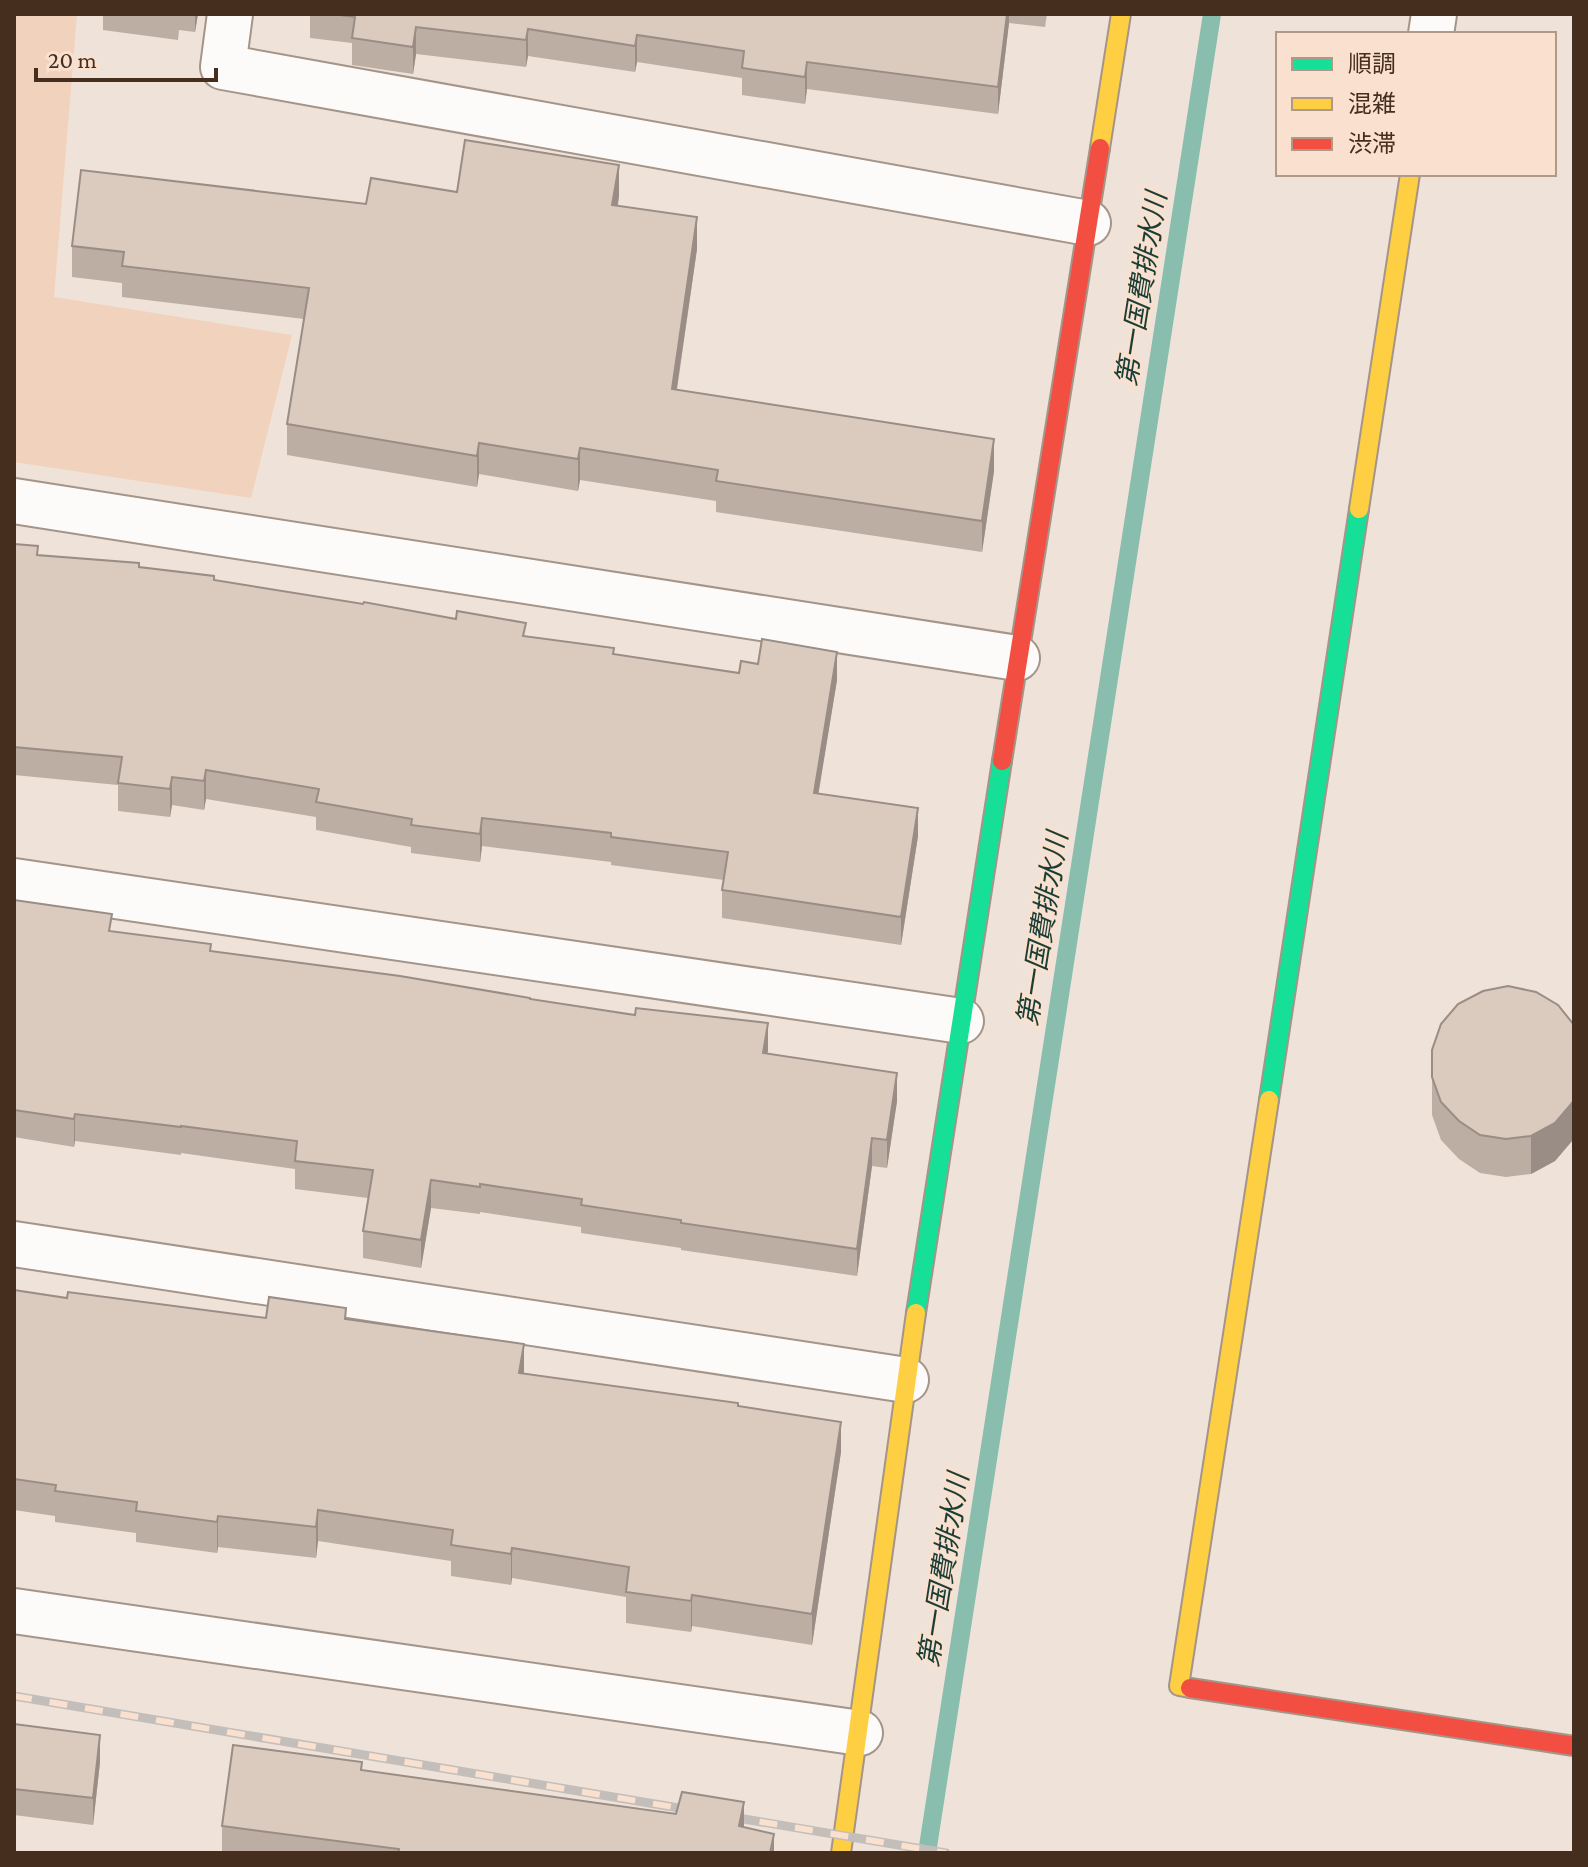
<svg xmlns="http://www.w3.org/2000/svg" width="1588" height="1867" font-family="'Crimson Pro','Noto Sans JP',serif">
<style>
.green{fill:#f1d2bd}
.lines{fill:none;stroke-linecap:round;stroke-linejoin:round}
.stream{stroke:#89bdad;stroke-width:18}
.street-casing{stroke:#a59589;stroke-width:48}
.fast-casing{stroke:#a59589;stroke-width:22}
.slow-casing{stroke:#a59589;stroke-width:22}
.jam-casing{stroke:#a59589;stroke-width:22}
.street{stroke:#fdfbf9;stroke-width:44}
.fast{stroke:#16e098;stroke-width:18}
.slow{stroke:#ffcf43;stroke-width:18}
.jam{stroke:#f24e42;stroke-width:18}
.rail-casing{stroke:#c3beba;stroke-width:9}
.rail{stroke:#f9e0cf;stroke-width:6;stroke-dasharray:18;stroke-linecap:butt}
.wall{fill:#bcaea3}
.shaded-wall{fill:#998d85}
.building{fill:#dbcabe;stroke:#998d85;stroke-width:2}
.labels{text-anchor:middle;stroke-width:6;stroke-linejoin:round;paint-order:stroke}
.water-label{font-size:28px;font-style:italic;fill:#193e36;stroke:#f9e0cf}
</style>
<rect width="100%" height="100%" fill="#efe2d9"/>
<polygon class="green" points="14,14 77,14 54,297 292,335 251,498 14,462"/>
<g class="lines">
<polyline class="stream" points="927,1853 1212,14"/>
<g class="street-casing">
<g id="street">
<polyline points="230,14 223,67 1088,223"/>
<polyline points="1431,34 1434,14"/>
<polyline points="14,501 1017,658"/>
<polyline points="14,881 961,1021"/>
<polyline points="14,1244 906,1380"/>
<polyline points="14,1611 860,1733"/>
</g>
</g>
<g class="fast-casing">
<g id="fast">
<polyline points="1269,1100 1359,509"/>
<polyline points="916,1313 1002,761"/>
</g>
</g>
<g class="slow-casing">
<g id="slow">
<polyline points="1100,148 1121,14"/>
<polyline points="1359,509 1410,174"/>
<polyline points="1190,1688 1179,1686 1269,1100"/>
<polyline points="841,1853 916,1313"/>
</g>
</g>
<g class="jam-casing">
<g id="jam">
<polyline points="1002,761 1100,148"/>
<polyline points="1190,1688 1574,1746"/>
</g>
</g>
<use href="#street" class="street"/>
<use href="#fast" class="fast"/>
<use href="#slow" class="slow"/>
<use href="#jam" class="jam"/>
<g class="rail-casing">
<polyline id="rail" points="14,1696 946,1853"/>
</g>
<use href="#rail" class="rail"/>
</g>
<g class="wall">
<polygon points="103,14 198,14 195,32 179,30 178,40 103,30"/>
<polygon points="310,14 1047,14 1045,27 1009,23 998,114 807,89 805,104 742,95 742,78 637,62 635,72 528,56 526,67 416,54 413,74 352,65 352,43 310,38"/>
<polygon points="457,192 619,196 618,206 697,249 677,390 994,471 982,552 716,512 716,501 580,480 578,491 479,474 477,487 287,455 287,424 304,319 122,297 122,283 72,277 72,246"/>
<polygon points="14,544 38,555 139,567 614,654 739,673 837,680 818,793 918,836 901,945 722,918 722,890 724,880 611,865 611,862 482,846 480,862 411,853 411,847 316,830 316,817 206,799 204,810 172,805 170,817 118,811 118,785 14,775"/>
<polygon points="14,900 112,932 211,951 530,999 768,1050 767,1054 897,1101 887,1168 872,1166 857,1276 681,1250 681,1248 581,1233 581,1227 480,1212 480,1214 431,1208 421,1268 363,1258 363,1231 368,1198 295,1189 295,1169 181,1153 181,1155 75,1141 74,1147 14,1137"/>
<polygon points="1574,1025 1574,1137 1572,1141 1555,1161 1531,1174 1506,1177 1480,1173 1459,1159 1441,1140 1432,1115 1432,1050"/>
<polygon points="14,1290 67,1298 266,1318 346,1319 524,1373 738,1406 841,1452 812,1645 692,1626 691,1632 626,1623 626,1597 512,1578 511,1585 451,1576 451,1561 318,1541 316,1558 218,1547 217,1553 136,1542 136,1533 55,1522 55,1516 14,1510"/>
<polygon points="14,1724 100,1762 93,1825 14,1815"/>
<polygon points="362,1770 744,1827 774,1853 222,1853 222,1826"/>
</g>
<g class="shaded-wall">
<polygon points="195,14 198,14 195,32"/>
<polygon points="1007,14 1009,14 1009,23 998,114 998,87"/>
<polygon points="416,27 416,54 413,74 413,47"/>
<polygon points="528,29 528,56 526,67 526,40"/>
<polygon points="637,35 637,62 635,72 635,46"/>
<polygon points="807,62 807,89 805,104 805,77"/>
<polygon points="619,165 619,196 612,237 612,205"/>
<polygon points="697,217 697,249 672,421 672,389"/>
<polygon points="994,439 994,471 982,552 982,521"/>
<polygon points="479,443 479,474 477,487 477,456"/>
<polygon points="580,448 580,480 578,491 578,459"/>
<polygon points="837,652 837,680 814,821 814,793"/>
<polygon points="206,770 206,799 204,810 204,781"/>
<polygon points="172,777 172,805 170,817 170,789"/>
<polygon points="918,808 918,836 901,945 901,917"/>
<polygon points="482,818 482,846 480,862 480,834"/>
<polygon points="768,1023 768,1050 763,1081 763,1053"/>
<polygon points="897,1073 897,1101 887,1168 887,1140"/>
<polygon points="1574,1099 1574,1137 1572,1141 1555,1161 1531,1174 1531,1136"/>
<polygon points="75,1114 75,1141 74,1147 74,1119"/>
<polygon points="872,1138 872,1166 857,1276 857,1249"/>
<polygon points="431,1180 431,1208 421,1268 421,1240"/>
<polygon points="524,1344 524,1375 519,1373"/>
<polygon points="841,1422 841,1452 812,1645 812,1614"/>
<polygon points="318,1510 318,1541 316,1558 316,1527"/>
<polygon points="218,1516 218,1547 217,1553 217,1522"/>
<polygon points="512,1548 512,1578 511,1585 511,1554"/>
<polygon points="692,1595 692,1626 691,1632 691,1601"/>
<polygon points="100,1735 100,1762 93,1825 93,1798"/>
<polygon points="744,1802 744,1846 739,1826"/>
<polygon points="774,1834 774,1853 770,1853"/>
</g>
<g class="building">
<polygon points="332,14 1007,14 998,87 807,62 805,77 742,68 744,51 637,35 635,46 528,29 526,40 416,27 413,47 352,38 355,17"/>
<polygon points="465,140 619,165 612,205 697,217 672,389 994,439 982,521 716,481 718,470 580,448 578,459 479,443 477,456 287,424 309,288 122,266 124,252 72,246 81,170 366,204 371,178 457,192"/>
<polygon points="14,544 38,546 37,555 139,563 139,567 214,576 214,580 363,604 364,602 456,619 457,611 526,623 523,636 614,648 613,654 739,673 741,661 758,664 762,639 837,652 814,793 918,808 901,917 722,890 728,852 611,837 611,833 482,818 480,834 411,825 412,819 316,802 319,789 206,770 204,781 172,777 170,789 118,783 122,757 14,747"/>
<polygon points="14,900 112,914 109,931 211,944 210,951 400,976 530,998 530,999 635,1015 636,1008 768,1023 763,1053 897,1073 887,1140 872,1138 857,1249 681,1223 681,1220 581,1205 582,1199 480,1184 480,1187 431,1180 421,1240 363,1231 373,1170 295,1161 297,1141 181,1126 181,1127 75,1114 74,1119 14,1110"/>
<polygon points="1508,986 1536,992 1558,1005 1574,1025 1574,1099 1572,1103 1555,1123 1531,1136 1506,1139 1480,1135 1459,1121 1441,1102 1432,1077 1432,1050 1441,1024 1458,1004 1483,991"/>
<polygon points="14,1290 67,1298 68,1292 266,1318 269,1297 346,1308 345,1319 524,1344 519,1373 738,1403 738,1406 841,1422 812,1614 692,1595 691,1601 626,1592 629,1567 512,1548 511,1554 451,1545 453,1530 318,1510 316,1527 218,1516 217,1522 136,1511 137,1502 55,1491 56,1485 14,1479"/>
<polygon points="14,1724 100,1735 93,1798 14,1789"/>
<polygon points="233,1745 362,1762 361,1770 676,1814 682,1792 744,1802 739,1826 774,1834 770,1853 398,1853 399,1849 222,1826"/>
</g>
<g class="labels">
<g class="water-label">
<text transform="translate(1141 289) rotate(-81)" y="10">第一国費排水川</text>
<text transform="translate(1042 929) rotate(-81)" y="10">第一国費排水川</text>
<text transform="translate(943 1570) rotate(-81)" y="10">第一国費排水川</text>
</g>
</g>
<rect width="1588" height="1867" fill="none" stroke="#452e1d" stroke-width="32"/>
<rect x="1276" y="32" width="280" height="144" fill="#f9e0cf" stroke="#b19988" stroke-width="2"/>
<rect x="1292" y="58" width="40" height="12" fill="#16e098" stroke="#b19988" stroke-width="2"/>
<text x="1348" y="72" font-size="24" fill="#452e1d">順調</text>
<rect x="1292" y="98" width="40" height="12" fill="#ffcf43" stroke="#b19988" stroke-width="2"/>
<text x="1348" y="112" font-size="24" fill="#452e1d">混雑</text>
<rect x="1292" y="138" width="40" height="12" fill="#f24e42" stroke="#b19988" stroke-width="2"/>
<text x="1348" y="152" font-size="24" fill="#452e1d">渋滞</text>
<path d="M36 68v12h180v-12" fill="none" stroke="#452e1d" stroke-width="4"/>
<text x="48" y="68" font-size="24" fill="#452e1d" stroke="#f9e0cf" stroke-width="6" paint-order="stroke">20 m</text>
</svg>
